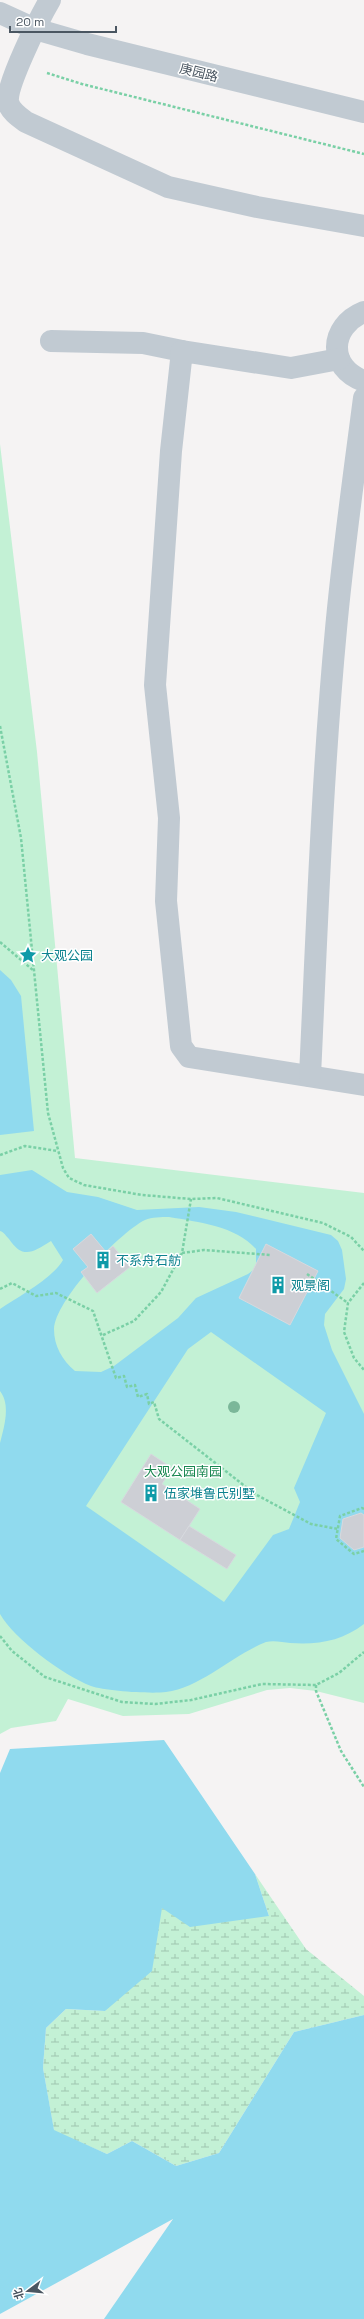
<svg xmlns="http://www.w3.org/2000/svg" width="364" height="2319" font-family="'Space Grotesk','Noto Sans SC',sans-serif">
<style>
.green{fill:#c3f1d5}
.wetland{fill:url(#wetland-marsh)}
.water{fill:#90daee;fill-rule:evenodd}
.building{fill:#cdcfd5;stroke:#d7d9de}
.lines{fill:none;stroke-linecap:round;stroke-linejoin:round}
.path{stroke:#7ad0a6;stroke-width:2.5;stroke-dasharray:3 2;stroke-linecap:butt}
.minor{stroke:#c1cad2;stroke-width:22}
.tree{fill:#7bb799}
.labels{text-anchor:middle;stroke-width:3;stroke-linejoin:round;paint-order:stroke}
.street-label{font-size:13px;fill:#4a5661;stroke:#fff}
.culture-label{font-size:13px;fill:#0d838f;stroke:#fff;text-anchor:start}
.park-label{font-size:13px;fill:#17864f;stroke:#fff}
</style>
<defs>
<pattern id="wetland-marsh" width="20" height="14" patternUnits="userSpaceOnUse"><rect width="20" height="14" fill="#c3f1d5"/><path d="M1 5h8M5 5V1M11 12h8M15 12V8" fill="none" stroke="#a0c6b0"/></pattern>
</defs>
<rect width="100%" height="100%" fill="#f5f3f3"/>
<polygon class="green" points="0,444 37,752 75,1158 364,1193 364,1703 316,1691 290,1688 267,1690 189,1714 123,1716 68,1699 56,1721 11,1728 0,1734"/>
<polygon class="wetland" points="255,1874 306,1949 364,1996 364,2015 294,2032 219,2153 176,2166 132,2141 107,2154 54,2131 43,2068 46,2028 66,2009 105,2011 162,1908 269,1916"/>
<g class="water">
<polygon points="0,970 11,980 21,996 34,1131 0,1135"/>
<path d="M32,1170L67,1192L98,1197L137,1210L199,1207L236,1212L331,1235L338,1241L342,1250L346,1279L344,1289L325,1314L324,1325L332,1350L364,1414V1624C342,1641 318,1645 290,1643C283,1642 273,1640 266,1642C232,1655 202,1687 166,1692C151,1694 105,1691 91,1686C63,1675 14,1639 0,1614V1443C4,1427 11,1405 0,1391V1309C18,1297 53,1278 63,1260L51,1241C33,1252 23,1260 9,1239C6,1236 4,1232 0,1231V1175ZM169,1217C198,1222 236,1226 256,1249V1268L248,1274L196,1298L178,1318L114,1366L101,1372L75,1371C62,1360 54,1346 54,1329C55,1300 120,1232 145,1220C152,1217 161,1217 169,1217ZM211,1332L326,1413L294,1488L300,1502L289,1529L273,1535L224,1602L86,1506L188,1349Z"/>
<polygon points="164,1740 255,1874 269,1916 190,1927 162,1908 152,1971 105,2011 66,2009 46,2028 43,2068 54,2130 107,2154 132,2141 176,2166 219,2153 294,2032 364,2015 364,2319 104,2319 173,2219 0,2314 0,1773 10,1749"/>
</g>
<g class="building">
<polygon points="91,1234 106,1252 113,1246 130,1267 97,1293 81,1272 88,1267 73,1249"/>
<polygon points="266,1244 318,1271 290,1325 239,1298"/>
<polygon points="151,1454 172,1468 162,1484 200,1509 180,1540 121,1502"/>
<polygon points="361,1513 364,1515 364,1547 354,1550 340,1538 343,1519"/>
<polygon points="189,1526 236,1555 227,1569 180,1540"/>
</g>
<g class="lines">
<g class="path">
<polyline points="47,73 82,84 364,154"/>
<polyline points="0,726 21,838 48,1113 63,1168 69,1178 84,1185 142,1195 191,1199 217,1198 323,1223 351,1237 364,1251"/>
<polyline points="0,942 34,971"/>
<polyline points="0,1155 25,1146 57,1151"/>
<polyline points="182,1253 204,1250 270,1255"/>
<polyline points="307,1274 348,1303"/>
<polyline points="364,1283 348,1303 344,1332 354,1358 364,1370"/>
<polyline points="0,1289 12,1283 36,1296 56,1293 93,1311 116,1378 124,1376 127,1387 135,1385 138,1397 147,1394 149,1404 154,1402 159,1419 255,1494 311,1524 338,1529"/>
<polyline points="103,1335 134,1321 161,1292 182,1253 191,1199"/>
<polyline points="364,1509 362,1508 340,1516 336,1539 354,1554 364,1551"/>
<polyline points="0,1636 12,1651 45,1677 122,1702 155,1704 191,1700 262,1684 316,1685 339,1673 364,1652"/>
<polyline points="316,1685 316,1691 341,1751 364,1787"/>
</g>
<g class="minor">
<path d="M50,0C40,17 6,85 8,102C10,111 19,117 26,122L168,187L257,207L364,226"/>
<polyline points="0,13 35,29 87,44 364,112"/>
<path d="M364,312C329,326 327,368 364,381"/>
<polyline points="51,341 143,343 182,351"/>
<polyline points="339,359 291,368 182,351 171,451 155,685 169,818 166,901 181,1046 189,1057 364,1085"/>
<path d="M310,1076C317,927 322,778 336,629C343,552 354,475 364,398"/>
</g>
</g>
<circle class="tree" cx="234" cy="1407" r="6"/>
<defs>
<g id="sight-bare" transform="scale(1.38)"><path d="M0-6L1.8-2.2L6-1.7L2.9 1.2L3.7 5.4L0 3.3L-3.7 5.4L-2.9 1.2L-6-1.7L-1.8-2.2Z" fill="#0f9aa8" stroke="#fff" stroke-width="2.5" paint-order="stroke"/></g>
<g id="building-bare" transform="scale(1.38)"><path d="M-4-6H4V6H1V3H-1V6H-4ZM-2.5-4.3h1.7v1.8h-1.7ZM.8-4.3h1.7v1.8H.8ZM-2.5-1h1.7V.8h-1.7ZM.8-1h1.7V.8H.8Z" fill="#0f9aa8" stroke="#fff" stroke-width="2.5" paint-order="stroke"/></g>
</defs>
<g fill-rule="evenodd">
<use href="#sight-bare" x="28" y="955"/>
<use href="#building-bare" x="103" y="1260"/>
<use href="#building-bare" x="278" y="1285"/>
<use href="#building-bare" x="151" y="1493"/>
</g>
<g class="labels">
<g class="street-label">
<text transform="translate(199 72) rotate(14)" y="5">庚园路</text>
</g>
<g class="culture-label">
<text x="41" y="960">大观公园</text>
<text x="116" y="1265">不系舟石舫</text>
<text x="291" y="1290">观景阁</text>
<text x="164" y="1498">伍家堆鲁氏别墅</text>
</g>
<g class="park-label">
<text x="183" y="1476">大观公园南园</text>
</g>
</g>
<g transform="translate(28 2291) rotate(254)" stroke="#ffffff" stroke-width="3" paint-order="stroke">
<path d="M0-3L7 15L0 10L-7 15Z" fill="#4a5661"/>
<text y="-6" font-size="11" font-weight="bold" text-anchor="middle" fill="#4a5661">北</text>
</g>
<path d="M10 26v6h106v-6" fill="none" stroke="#4a5661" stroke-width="2"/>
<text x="16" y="26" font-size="12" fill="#4a5661" stroke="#ffffff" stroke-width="3" paint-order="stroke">20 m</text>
</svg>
